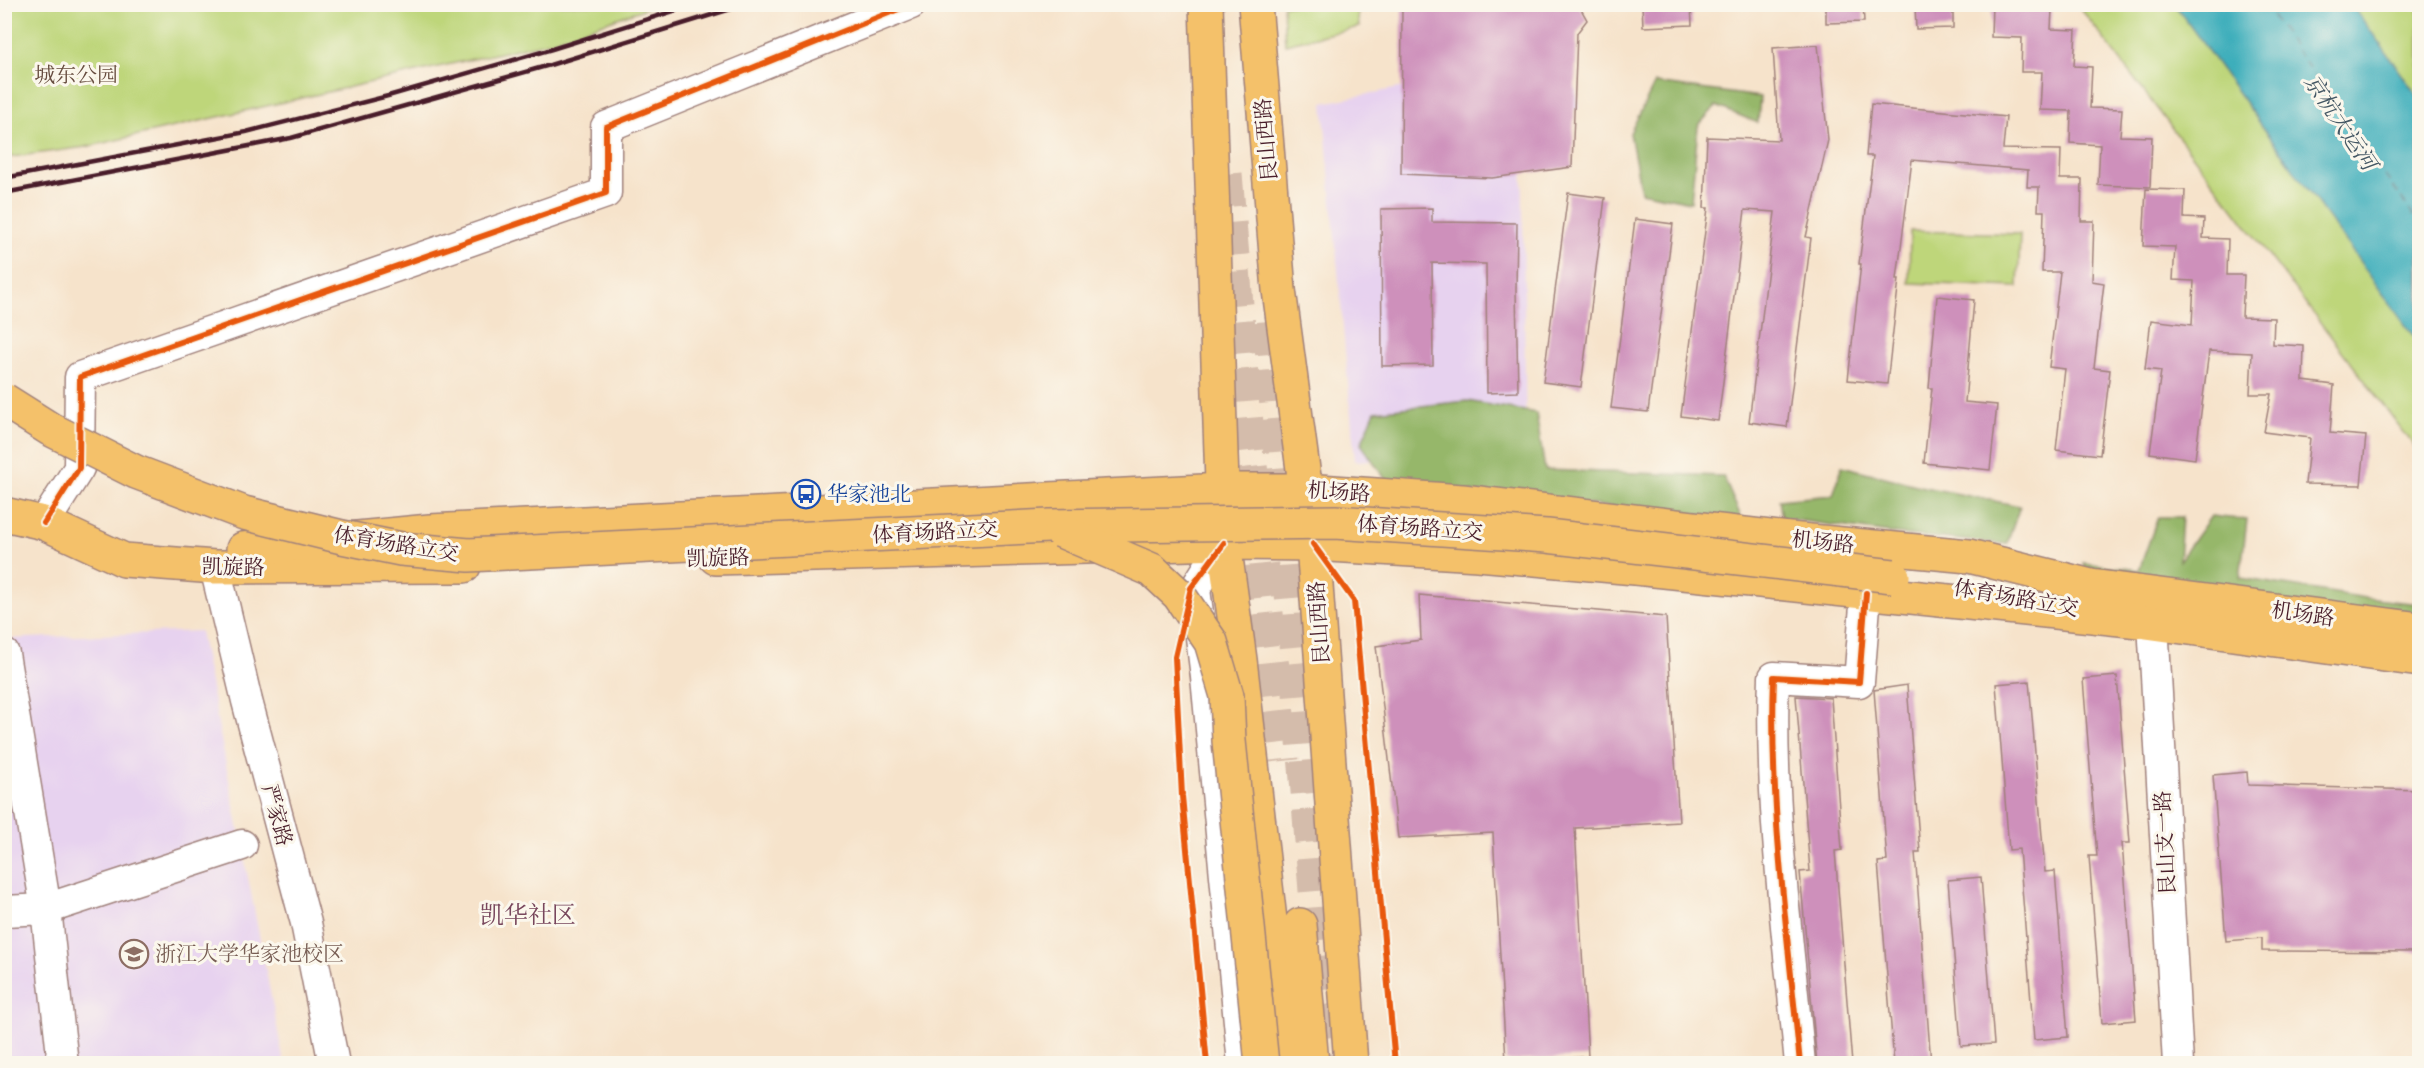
<svg xmlns="http://www.w3.org/2000/svg" width="2424" height="1068" font-family="'IM FELL DW Pica','Noto Serif SC',serif">
<style>
.built{fill:#e7d2ef}
.green{fill:#bed67a;stroke:#847a52;stroke-width:1.5}
.forest{fill:#96b76a;stroke:#706b4a;stroke-width:1.5}
.water{fill:#3eaebb;stroke:#446673;stroke-width:1.5}
.lines{fill:none;stroke-linecap:round;stroke-linejoin:round}
.ferry{stroke:#455865;stroke-width:1.5;stroke-dasharray:8 6;stroke-linecap:butt}
.building{fill:#ce90bb}
.highway-tunnel{stroke:#d4bcab;stroke-width:33;stroke-dasharray:33 16;stroke-linecap:butt}
.minor-casing{stroke:#a0817b;stroke-width:33}
.major-casing{stroke:#a0817b;stroke-width:36}
.highway-casing{stroke:#a0817b;stroke-width:36}
.minor{stroke:#fff;stroke-width:30}
.major{stroke:#f4c16a;stroke-width:33}
.highway{stroke:#f4c16a;stroke-width:33}
.rail{stroke:#4a1f2b;stroke-width:4.5}
.major-bridge-casing{stroke:#a0817b;stroke-width:36;stroke-linecap:butt}
.major-bridge{stroke:#f4c16a;stroke-width:33}
.cycleway-casing{stroke:#fbf7ec;stroke-width:10}
.cycleway{stroke:#e8590c;stroke-width:6}
.labels{text-anchor:middle;stroke-width:6;stroke-linejoin:round;paint-order:stroke}
.park-label{font-size:21px;fill:#674d3f;stroke:#fbf7ec}
.street-label{font-size:21px;fill:#4a1f2b;stroke:#fbf7ec}
.transit-label{font-size:21px;fill:#164399;stroke:#fbf7ec;text-anchor:start}
.education-label{font-size:21px;fill:#785e54;stroke:#fbf7ec;text-anchor:start}
.water-label{font-size:22px;font-style:italic;fill:#455865;stroke:#fbf7ec}
.quarter-label{font-size:24px;fill:#78475d;stroke:#fbf7ec}
</style>
<rect width="100%" height="100%" fill="#fbf7ec"/>
<filter id="ink" filterUnits="userSpaceOnUse"><feTurbulence type="fractalNoise" baseFrequency=".0167" numOctaves="2"/><feDisplacementMap in="SourceGraphic" scale="12" xChannelSelector="R" yChannelSelector="G"/><feConvolveMatrix kernelMatrix="1 2 1 2 8 2 1 2 1" color-interpolation-filters="sRGB"/></filter>
<filter id="wash" filterUnits="userSpaceOnUse"><feTurbulence type="fractalNoise" baseFrequency=".008" numOctaves="4" result="noise"/><feDisplacementMap in="SourceGraphic" scale="24" xChannelSelector="R" yChannelSelector="G"/><feGaussianBlur stdDeviation="1.35" result="paint"/><feColorMatrix in="noise" values="0 0 0 0 0 0 0 0 0 0 0 0 0 0 0 0 0 1.4 0 .05"/><feComposite in="paint" operator="in"/></filter>
<g filter="url(#wash)">
<rect width="100%" height="100%" fill="#f6e3cb"/>
<g class="built">
<polygon points="1561,5 1579,108 1522,126 1526,454 1355,461 1323,103 1409,86"/>
<polygon points="200,631 284,1063 5,1063 4,639"/>
</g>
<g class="green">
<polygon points="4,5 5,4 655,5 552,41 86,147 5,158"/>
<polygon points="1283,5 1357,5 1359,27 1285,44"/>
<polygon points="2078,5 2419,5 2419,452"/>
<polygon points="1910,231 2020,234 2018,287 1909,283"/>
</g>
<g class="forest">
<polygon points="1655,83 1760,97 1758,123 1716,106 1698,126 1691,202 1641,192 1630,133"/>
<polygon points="1467,401 1536,413 1545,470 1723,476 1741,517 1679,514 1388,483 1361,444 1375,411"/>
<polygon points="1842,466 1924,487 2020,506 2007,544 1897,534 1782,518 1779,500 1833,495"/>
<polygon points="2211,516 2247,520 2240,578 2366,598 2419,604 2419,621 2089,576 2083,563 2139,570 2158,517 2182,517 2179,561"/>
</g>
<polygon class="water" points="2175,5 2352,5 2419,98 2419,344"/>
<g class="lines">
<polyline class="ferry" points="2264,4 2420,225"/>
</g>
<g id="blocks">
<g class="building">
<polygon points="1402,4 1578,4 1587,20 1577,33 1572,167 1492,178 1401,174"/>
<polygon points="1642,4 1691,4 1692,25 1643,27"/>
<polygon points="1826,4 1863,4 1864,22 1826,23"/>
<polygon points="1915,4 1953,4 1953,28 1916,29"/>
<polygon points="1992,4 2032,4 2032,9 2052,10 2051,29 2076,30 2074,66 2092,67 2090,108 2122,109 2120,136 2152,137 2150,187 2098,185 2100,145 2070,143 2071,111 2040,110 2042,72 2021,72 2022,38 1991,37"/>
<polygon points="1818,45 1828,140 1806,237 1811,238 1787,427 1749,422 1775,212 1745,210 1718,421 1681,416 1708,208 1704,208 1707,137 1779,140 1773,48"/>
<polygon points="1871,104 2006,117 2003,149 2061,150 2060,179 2082,179 2081,221 2094,221 2092,281 2104,283 2094,368 2110,370 2100,455 2056,450 2065,369 2049,367 2060,272 2042,272 2044,211 2038,211 2039,187 2027,187 2028,170 1912,160 1897,279 1899,279 1887,384 1848,380 1861,264 1859,264 1873,156 1866,156"/>
<polygon points="2146,189 2185,190 2184,218 2204,219 2203,238 2228,239 2227,275 2244,275 2242,317 2274,318 2273,344 2304,346 2303,381 2334,385 2330,433 2366,436 2361,485 2305,484 2310,438 2264,432 2271,394 2250,394 2252,353 2209,351 2195,459 2150,453 2161,371 2145,369 2151,320 2192,325 2194,281 2173,280 2175,247 2143,246"/>
<polygon points="1568,193 1605,198 1581,387 1543,382"/>
<polygon points="1432,208 1432,222 1517,223 1516,290 1518,392 1487,393 1486,264 1432,263 1433,365 1382,366 1381,209"/>
<polygon points="1635,219 1673,224 1648,412 1611,408"/>
<polygon points="1937,296 1974,300 1965,402 1997,405 1990,470 1924,463 1932,388 1929,388"/>
<polygon points="1419,595 1666,617 1679,822 1575,828 1588,1057 1506,1061 1493,833 1398,838 1376,646 1421,640"/>
<polygon points="2117,676 2130,843 2122,843 2136,1020 2102,1023 2089,856 2097,856 2083,679"/>
<polygon points="2029,681 2045,872 2055,871 2068,1037 2034,1040 2019,849 2009,850 1996,684"/>
<polygon points="1907,685 1920,852 1915,852 1931,1064 1894,1064 1878,862 1887,861 1874,690"/>
<polygon points="1796,696 1831,698 1842,850 1835,851 1852,1064 1817,1064 1800,872 1810,871"/>
<polygon points="2247,772 2248,785 2420,790 2420,952 2262,951 2262,938 2226,941 2213,775"/>
<polygon points="1981,877 1994,1044 1961,1046 1948,880"/>
</g>
</g>
</g>
<g filter="url(#ink)">
<use href="#blocks" fill-opacity="0" stroke="#a0817b" stroke-width="1.5"/>
<g class="lines">
<g class="highway-tunnel">
<polyline points="1226,174 1249,447 1283,761"/>
<polyline points="1269,321 1329,1064"/>
</g>
<g class="minor-casing">
<g id="minor">
<polyline points="44,523 79,468 80,377 606,193 606,127 911,4"/>
<polyline points="1224,543 1195,589 1206,677 1243,1064"/>
<polyline points="215,567 247,701 306,923 334,1064"/>
<polyline points="2153,623 2178,1064"/>
<polyline points="4,654 46,909 63,1064"/>
<polyline points="4,911 46,909 242,845"/>
<path d="M1800,1064C1788,935 1769,806 1774,677L1859,682L1866,593"/>
</g>
</g>
<g class="major-casing">
<g id="major">
<polyline points="1206,4 1224,543 1240,660 1279,998 1283,1064"/>
<polyline points="1255,4 1279,290 1313,544 1351,1064"/>
<polyline points="4,514 44,523 124,560 215,567 464,566"/>
<polyline points="243,549 430,531 1222,490 1305,490 1462,501 1789,539 1969,556 2091,586 2420,629"/>
<polyline points="716,558 1224,543 1313,544 1478,554 1635,568 2139,621 2420,660"/>
</g>
</g>
<g class="highway-casing">
<polyline id="highway" points="1300,925 1312,1064"/>
</g>
<use href="#minor" class="minor"/>
<use href="#major" class="major"/>
<use href="#highway" class="highway"/>
<g class="rail">
<polyline points="4,178 246,132 388,96 552,49 696,4"/>
<polyline points="4,193 291,138 550,65 747,4"/>
</g>
<g class="major-bridge-casing">
<g id="major-bridge">
<polyline points="4,400 50,429 136,472 244,513 342,537 401,549 469,555 1049,526 1335,522 1547,536 1893,576"/>
<polyline points="1061,531 1152,570 1179,595 1211,642 1227,696 1229,741 1262,1064"/>
</g>
</g>
<use href="#major-bridge" class="major-bridge"/>
<g class="cycleway-casing">
<g id="cycleway">
<polyline points="44,523 79,468 80,377 606,193 606,127 911,4"/>
<polyline points="1313,544 1354,601 1395,1064"/>
<polyline points="1207,1064 1182,796 1175,657 1191,588 1224,543"/>
<path d="M1800,1064C1788,935 1769,806 1774,677L1859,682L1866,593"/>
</g>
</g>
<use href="#cycleway" class="cycleway"/>
</g>
</g>
<defs>
<g id="bus-ring" transform="scale(1.5)"><circle r="9.5" fill="#fbf7ec" stroke="#1a4fb4" stroke-width="1.5"/><path d="M-5-6H5V4H4V6H2V4H-2V6H-4V4H-5ZM-3.5-4V0h7V-4ZM-3.5 1.2v1.5H-2V1.2ZM2 1.2v1.5H3.5V1.2Z" fill="#1a4fb4"/></g>
<g id="university-ring" transform="scale(1.5)"><circle r="9.5" fill="#fbf7ec" stroke="#8d6e63" stroke-width="1.5"/><path d="M0-5L7-2L0 1L-7-2ZM-4 1L0 2.5L4 1V4Q0 6-4 4Z" fill="#8d6e63"/></g>
</defs>
<g fill-rule="evenodd">
<use href="#bus-ring" x="806" y="494"/>
<use href="#university-ring" x="134" y="954"/>
</g>
<g class="labels">
<g class="park-label">
<text x="76" y="82">城东公园</text>
</g>
<g class="street-label">
<text transform="translate(1266 140) rotate(-95)" y="7">艮山西路</text>
<text transform="translate(1339 492) rotate(4)" y="7">机场路</text>
<text transform="translate(1420 528) rotate(4)" y="7">体育场路立交</text>
<text transform="translate(935 532) rotate(-3)" y="7">体育场路立交</text>
<text transform="translate(1823 542) rotate(6)" y="7">机场路</text>
<text transform="translate(396 544) rotate(9)" y="7">体育场路立交</text>
<text transform="translate(718 558) rotate(-2)" y="7">凯旋路</text>
<text transform="translate(233 567) rotate(1)" y="7">凯旋路</text>
<text transform="translate(2016 598) rotate(10)" y="7">体育场路立交</text>
<text transform="translate(2303 614) rotate(8)" y="7">机场路</text>
<text transform="translate(1319 623) rotate(-94)" y="7">艮山西路</text>
<text transform="translate(277 815) rotate(75)" y="7">严家路</text>
<text transform="translate(2165 843) rotate(-93)" y="7">艮山支一路</text>
</g>
<g class="transit-label">
<text x="827" y="501">华家池北</text>
</g>
<g class="education-label">
<text x="155" y="961">浙江大学华家池校区</text>
</g>
<g class="water-label">
<text transform="translate(2341 122) rotate(56)" y="8">京杭大运河</text>
</g>
<g class="quarter-label">
<text x="528" y="923">凯华社区</text>
</g>
</g>
<rect width="2424" height="1068" fill="none" stroke="#fbf7ec" stroke-width="24"/>
</svg>
